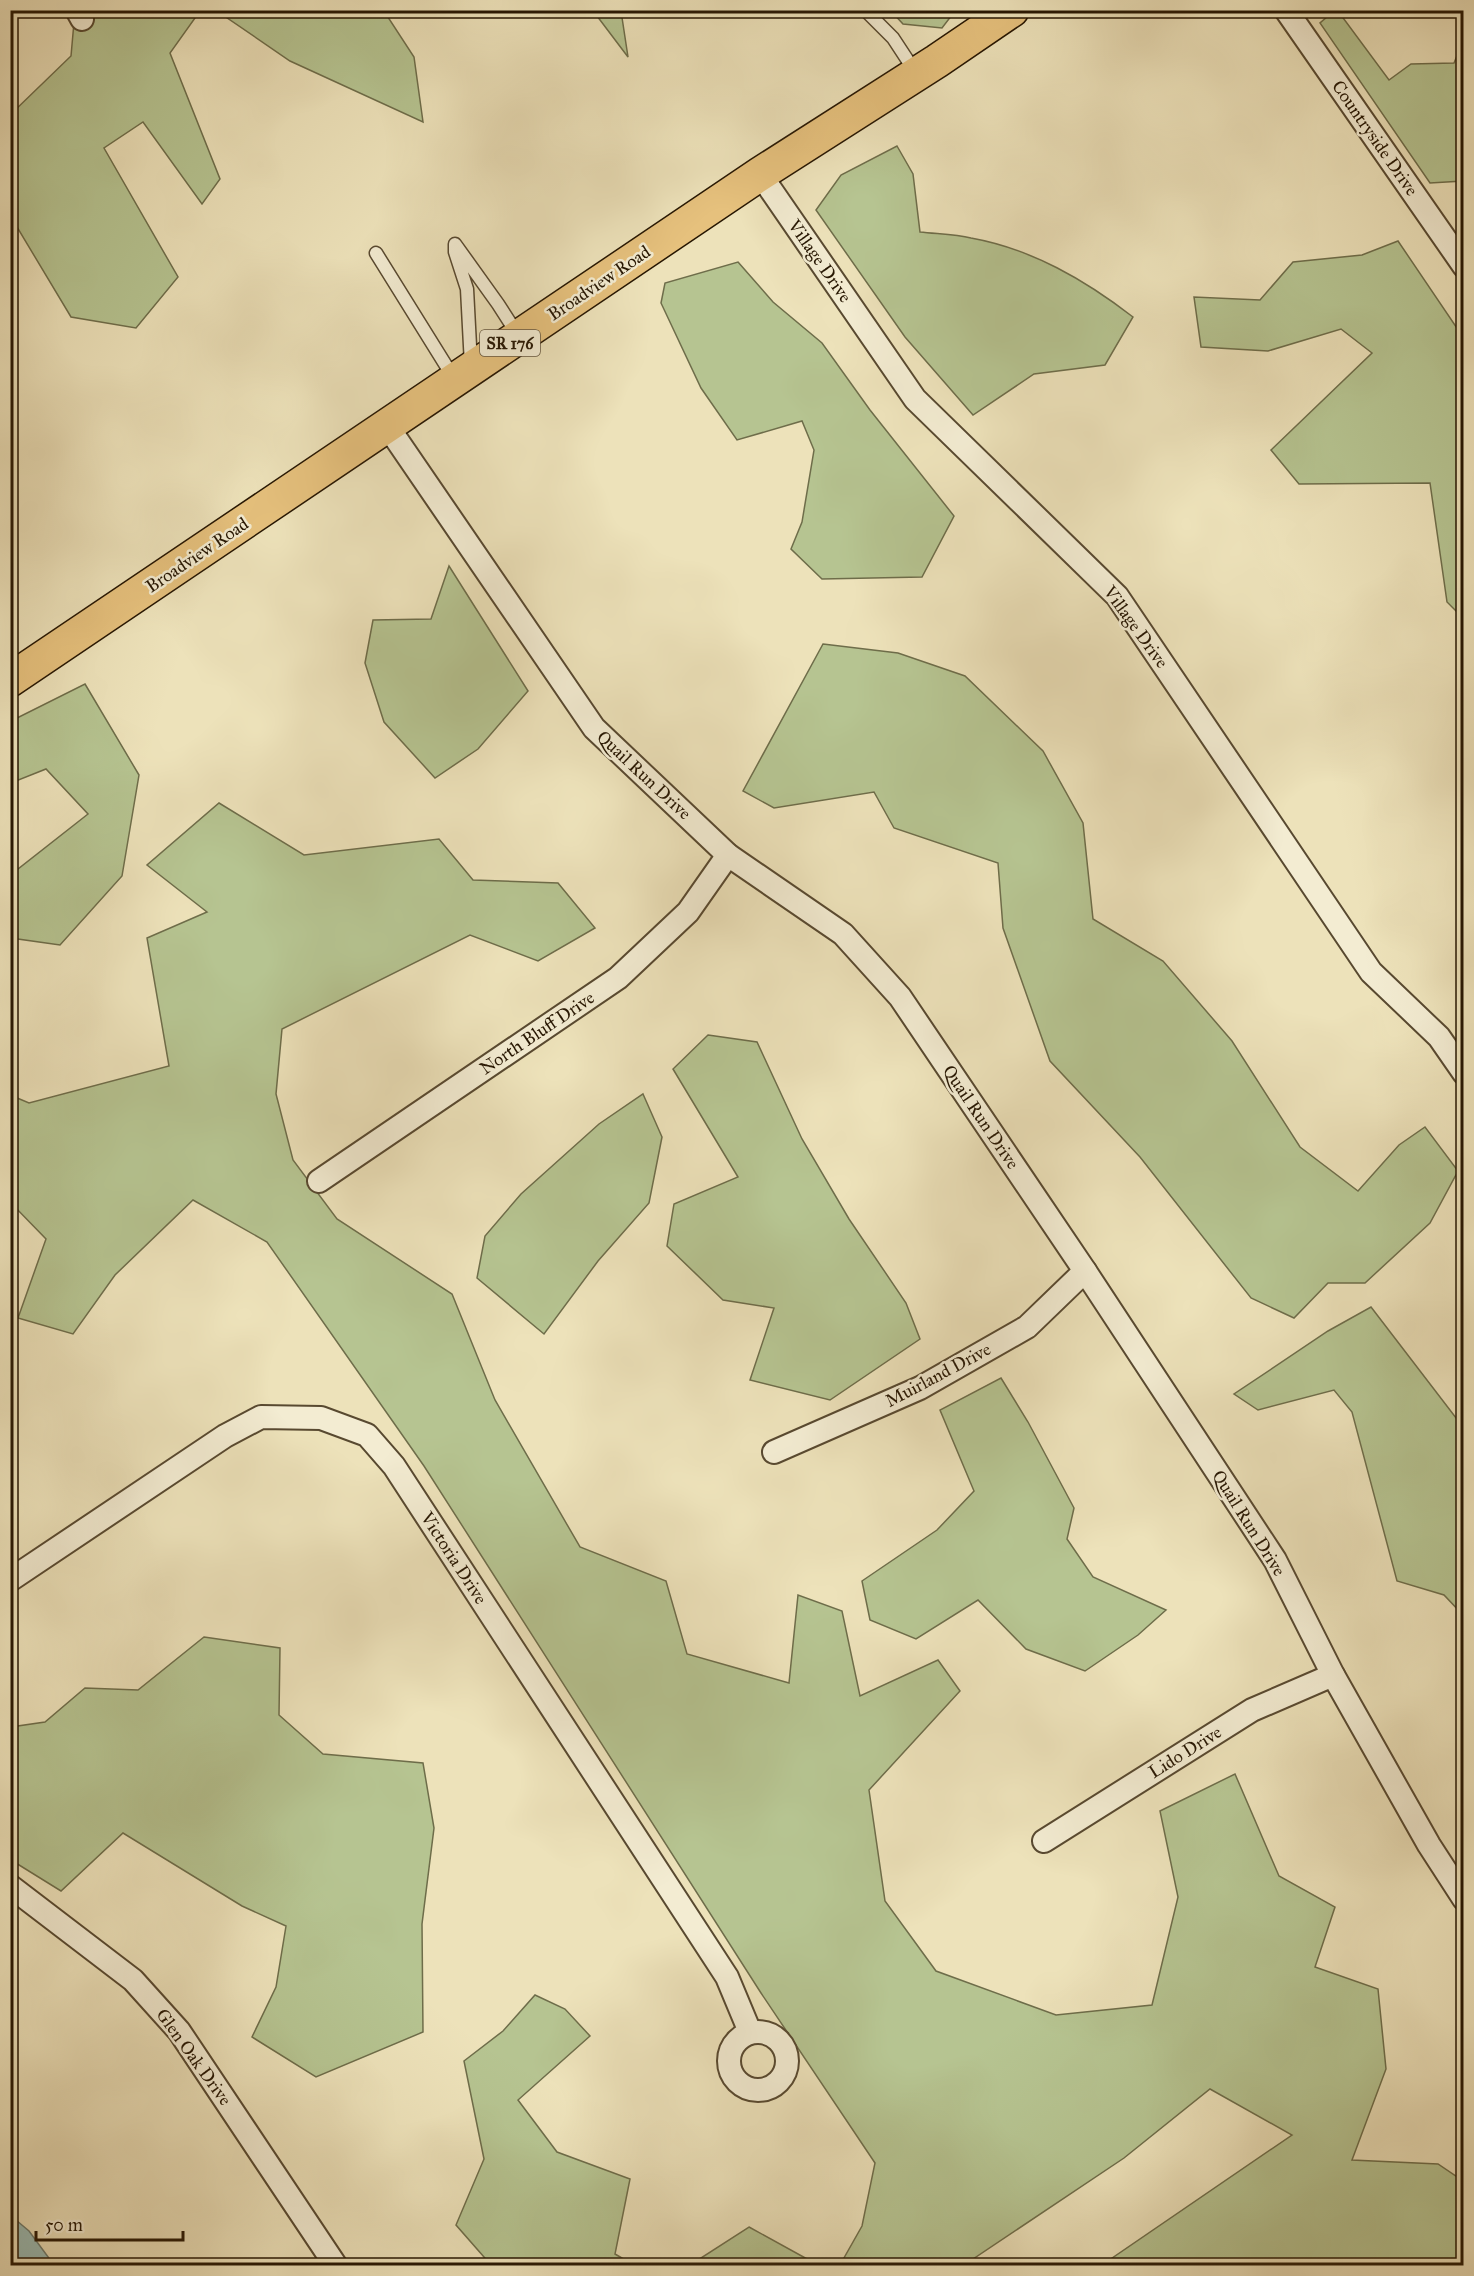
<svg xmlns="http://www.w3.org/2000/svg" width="1474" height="2276" font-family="'IM FELL Great Primer',serif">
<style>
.green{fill:#b6c491;stroke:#6e6d4a;stroke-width:1.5}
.water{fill:#9abdb6;stroke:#6c7a6e;stroke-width:1.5}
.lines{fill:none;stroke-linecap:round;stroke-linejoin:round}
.service-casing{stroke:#584930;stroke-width:15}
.minor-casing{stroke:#584930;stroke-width:26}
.primary-casing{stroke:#261602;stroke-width:36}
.service{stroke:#f3ecd2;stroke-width:12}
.minor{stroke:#f3ecd2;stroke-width:22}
.primary{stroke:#e6c17d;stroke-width:33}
.labels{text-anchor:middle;stroke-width:5;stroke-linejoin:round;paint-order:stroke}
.shield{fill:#f3ecd2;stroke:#645640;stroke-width:1.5}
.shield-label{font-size:16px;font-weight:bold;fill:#261602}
.street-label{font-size:18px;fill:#261602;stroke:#f3ecd2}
</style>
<rect width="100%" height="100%" fill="#ede2ba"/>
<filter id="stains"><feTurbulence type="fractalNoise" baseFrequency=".00333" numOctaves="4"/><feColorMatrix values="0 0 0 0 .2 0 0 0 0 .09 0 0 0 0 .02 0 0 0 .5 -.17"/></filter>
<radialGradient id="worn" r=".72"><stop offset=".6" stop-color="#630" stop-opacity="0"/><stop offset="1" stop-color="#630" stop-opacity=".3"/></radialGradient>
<g class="green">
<polygon points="75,11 200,11 170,53 220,179 202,204 143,122 104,148 178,277 136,328 71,317 11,217 11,114 71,56"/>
<polygon points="217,11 384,11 414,57 423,122 290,61"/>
<polygon points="593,11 621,11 628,57 594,12"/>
<polygon points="891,11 955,11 942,28 903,24"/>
<polygon points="1334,11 1338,11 1389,80 1411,64 1454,63 1463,41 1463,181 1430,183 1320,23"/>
<path d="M897,146L913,174L920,232C937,234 955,234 971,238C1032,249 1085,280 1133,317L1105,365L1034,374L973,415L905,337L816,210L841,175Z"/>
<polygon points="1398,241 1463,337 1463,618 1447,602 1430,483 1299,484 1271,450 1372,353 1341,329 1268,351 1201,347 1194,297 1260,300 1293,262 1362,255"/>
<polygon points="738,262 773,302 822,343 870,410 954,516 922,577 822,579 791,549 802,522 814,450 802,421 737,440 701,388 661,303 665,283"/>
<polygon points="449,566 528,691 478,749 435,778 384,722 365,663 373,620 431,619"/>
<polygon points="823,644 898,653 965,676 1043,751 1083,823 1093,919 1163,961 1232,1041 1300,1147 1358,1191 1399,1145 1425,1127 1458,1171 1430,1223 1365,1283 1328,1283 1294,1318 1251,1298 1140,1157 1050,1061 1003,928 998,863 894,828 874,792 774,808 743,791"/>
<polygon points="85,684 139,775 122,876 60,945 11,938 10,885 13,873 88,814 46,769 11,783 11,721"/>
<polygon points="219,803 304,855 439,839 473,880 558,883 595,928 538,961 470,935 282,1029 276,1094 293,1160 337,1219 452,1294 495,1400 580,1547 666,1581 687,1654 789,1683 798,1595 842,1611 860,1696 938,1660 960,1691 869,1790 885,1901 936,1971 1056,2015 1152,2005 1178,1897 1160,1811 1235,1774 1279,1876 1335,1907 1315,1967 1378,1989 1386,2069 1352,2160 1438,2164 1463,2181 1463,2265 1102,2265 1292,2135 1210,2089 1124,2158 964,2265 840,2265 862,2226 875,2163 761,1993 424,1466 267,1242 193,1200 115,1275 73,1334 18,1318 46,1239 11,1203 10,1095 29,1103 169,1066 147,938 207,912 147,865"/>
<polygon points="708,1035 757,1042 802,1139 849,1219 906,1303 920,1339 830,1400 750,1380 774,1308 723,1300 667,1246 674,1204 738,1177 673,1069"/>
<polygon points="643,1094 662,1137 649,1203 598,1261 544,1334 477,1278 485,1236 521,1194 599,1124"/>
<polygon points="1371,1307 1463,1427 1463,1615 1444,1595 1397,1581 1352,1412 1334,1390 1258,1410 1234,1394 1328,1331"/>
<polygon points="1001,1378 1028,1422 1074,1508 1067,1539 1093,1577 1166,1610 1138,1635 1085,1671 1026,1649 978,1600 916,1639 870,1620 862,1581 937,1530 974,1491 940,1410"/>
<polygon points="204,1637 280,1648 279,1715 323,1754 423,1763 434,1828 422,1924 423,2032 316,2077 252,2037 276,1987 286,1926 242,1906 123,1833 61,1891 11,1860 11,1727 45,1722 85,1688 138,1690"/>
<polygon points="535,1995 565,2009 590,2036 518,2100 557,2152 630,2179 615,2254 634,2265 491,2265 456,2225 484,2159 464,2061 503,2031"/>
<polygon points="749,2227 818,2265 690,2265"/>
</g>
<polygon class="water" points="10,2215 29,2231 54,2265 11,2265"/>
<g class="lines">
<g class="service-casing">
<g id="service">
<polyline points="865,10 893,38 916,73"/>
<polyline points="376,253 455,380"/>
<polyline points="471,365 467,289 455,252 455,244 498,304 518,335"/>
</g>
</g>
<g class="minor-casing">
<g id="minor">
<polyline points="77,10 82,19"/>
<polyline points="1286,10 1464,266"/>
<polyline points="760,174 915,399 1117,596 1371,972 1439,1037 1464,1073"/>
<polyline points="388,427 594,728 728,855 843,934 900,997 1085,1271 1275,1560 1333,1675 1429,1845 1464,1899"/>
<polyline points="319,1181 618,978 688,912 728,855"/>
<polyline points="774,1452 920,1388 1027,1327 1085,1271"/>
<polyline points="10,1580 225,1436 261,1417 321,1418 367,1435 394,1466 727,1977 750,2032"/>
<polyline points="1044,1841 1252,1710 1333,1675"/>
<polyline points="10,1886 133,1980 179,2031 336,2266"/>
<circle cx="758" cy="2061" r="29"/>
</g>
</g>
<g class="primary-casing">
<polyline id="primary" points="10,680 760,174 937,61 1012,10"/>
</g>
<use href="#service" class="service"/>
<use href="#minor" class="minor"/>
<use href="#primary" class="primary"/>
</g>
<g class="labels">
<rect class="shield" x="480" y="330" width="60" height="26" rx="4.5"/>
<g class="shield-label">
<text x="510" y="349">SR 176</text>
</g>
<g class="street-label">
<text transform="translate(1375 138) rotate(55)" y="6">Countryside Drive</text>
<text transform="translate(820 261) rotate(55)" y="6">Village Drive</text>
<text transform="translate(599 283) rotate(-34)" y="6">Broadview Road</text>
<text transform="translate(197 555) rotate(-34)" y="6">Broadview Road</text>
<text transform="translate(1136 627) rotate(54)" y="6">Village Drive</text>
<text transform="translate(644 775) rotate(43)" y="6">Quail Run Drive</text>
<text transform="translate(537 1033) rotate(-34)" y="6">North Bluff Drive</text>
<text transform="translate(981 1117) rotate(56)" y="6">Quail Run Drive</text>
<text transform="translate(938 1375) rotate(-28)" y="6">Muirland Drive</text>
<text transform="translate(1249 1523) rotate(58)" y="6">Quail Run Drive</text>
<text transform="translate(454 1558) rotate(57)" y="6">Victoria Drive</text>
<text transform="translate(1185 1752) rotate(-32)" y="6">Lido Drive</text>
<text transform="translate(194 2057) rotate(54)" y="6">Glen Oak Drive</text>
</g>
</g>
<rect width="1474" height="2276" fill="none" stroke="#ede2ba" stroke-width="36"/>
<rect x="12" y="12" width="1450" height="2252" fill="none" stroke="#261602" stroke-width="3"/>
<rect x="18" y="18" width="1438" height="2240" fill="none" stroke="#261602" stroke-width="1.5"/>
<path d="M36 2231v9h147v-9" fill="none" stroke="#261602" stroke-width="3"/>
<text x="45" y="2231" font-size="18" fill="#261602" stroke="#f3ecd2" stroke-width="4.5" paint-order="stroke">50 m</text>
<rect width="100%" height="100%" filter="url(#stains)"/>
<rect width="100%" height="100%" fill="url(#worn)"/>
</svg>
